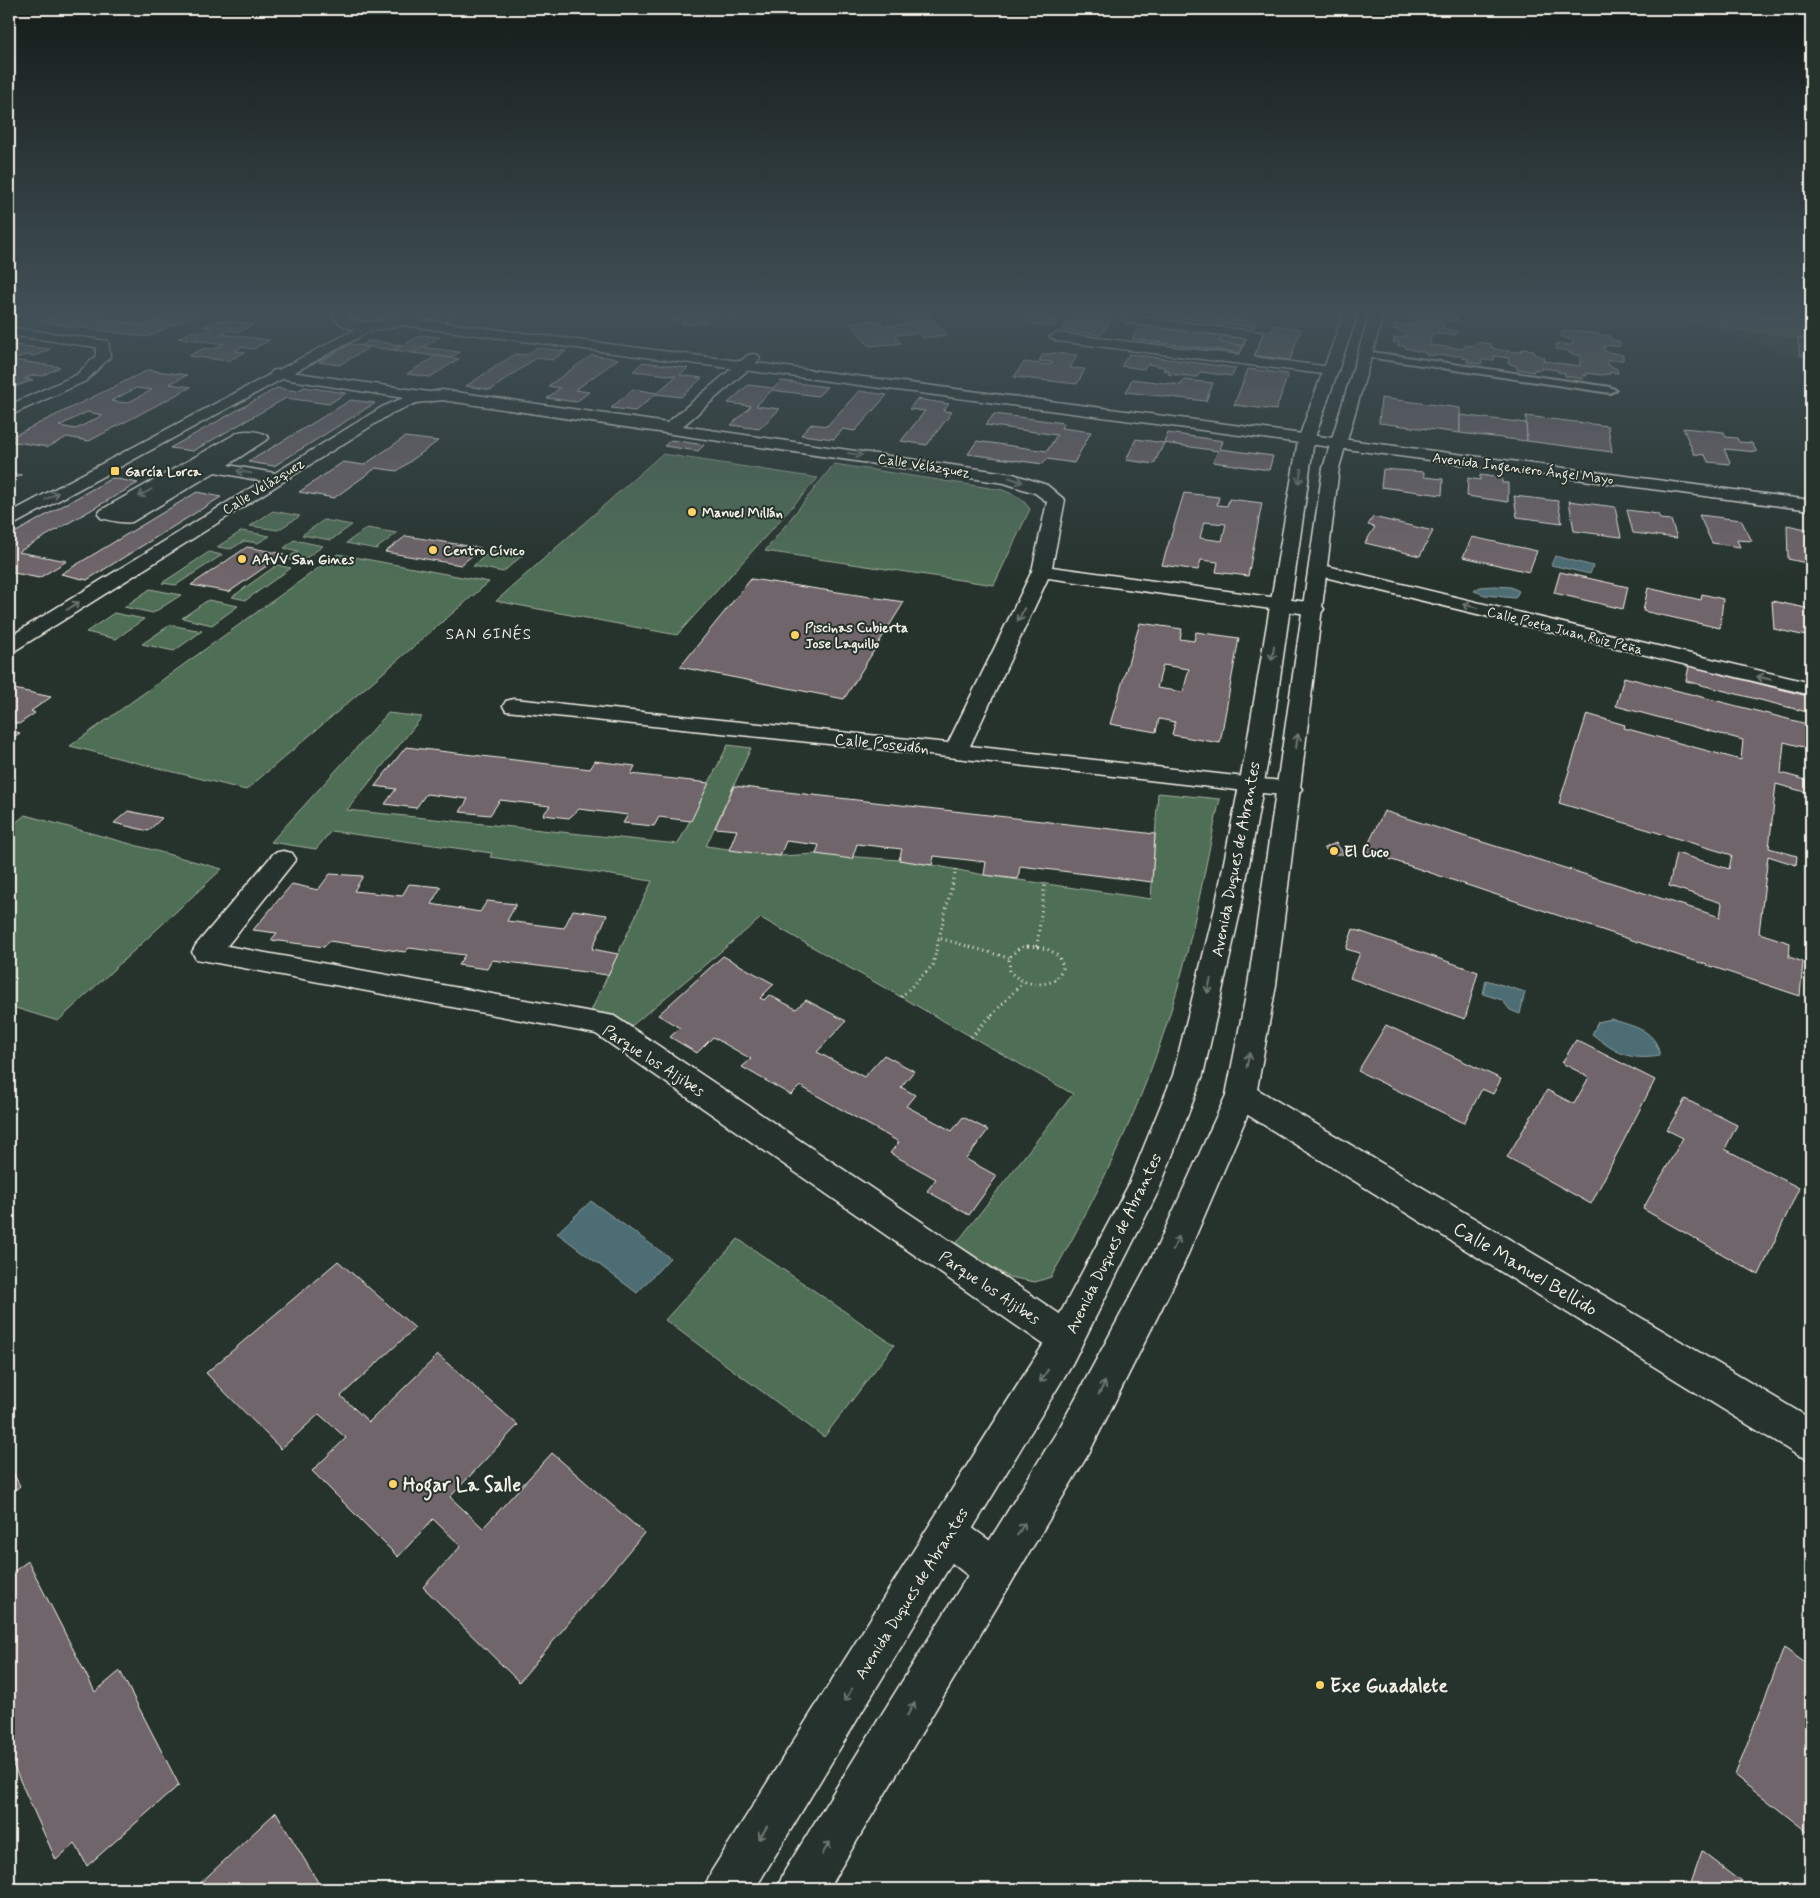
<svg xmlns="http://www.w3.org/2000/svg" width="1820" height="1898" font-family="Mynerve,sans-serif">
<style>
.built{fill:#3c4240}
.green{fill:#506e56;stroke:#a2b09f}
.water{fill:#4e6d74;stroke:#90a2a2}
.building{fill:#6f656b;stroke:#f4f1e8;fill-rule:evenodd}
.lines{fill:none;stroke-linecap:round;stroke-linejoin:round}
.service-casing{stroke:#f4f1e8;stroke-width:4}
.pedestrian-casing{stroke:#f4f1e8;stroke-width:3}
.minor-casing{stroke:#f4f1e8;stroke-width:3}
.tertiary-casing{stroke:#f4f1e8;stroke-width:3}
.secondary-casing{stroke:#f4f1e8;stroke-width:3}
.primary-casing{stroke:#f4f1e8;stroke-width:3}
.path-far2{stroke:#f4f1e8;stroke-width:2;stroke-dasharray:0.5 2;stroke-linecap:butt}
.path-far1{stroke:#f4f1e8;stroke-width:3;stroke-dasharray:1 4;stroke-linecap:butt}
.path{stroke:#f4f1e8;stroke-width:4;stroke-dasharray:1 4.5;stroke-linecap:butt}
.service{fill:#26332d;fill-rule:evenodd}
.pedestrian{fill:#26332d;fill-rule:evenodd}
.minor{fill:#26332d;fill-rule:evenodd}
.tertiary{fill:#26332d;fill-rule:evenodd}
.secondary{fill:#26332d;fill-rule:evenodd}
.primary{fill:#26332d;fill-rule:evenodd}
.oneway{stroke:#6e766e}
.poi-dot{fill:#ffd166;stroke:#26332d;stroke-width:2}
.labels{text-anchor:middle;stroke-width:4;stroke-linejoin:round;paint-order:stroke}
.far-street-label{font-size:14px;fill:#f4f1e8;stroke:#26332d}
.far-poi-label{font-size:14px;font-weight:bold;fill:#f4f1e8;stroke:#26332d;text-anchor:start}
.far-neighbourhood-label{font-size:15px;letter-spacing:1px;fill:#f4f1e8;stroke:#26332d}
.street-label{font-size:16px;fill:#f4f1e8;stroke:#26332d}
.poi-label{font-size:16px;font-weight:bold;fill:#f4f1e8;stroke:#26332d;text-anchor:start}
.near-street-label{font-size:19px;fill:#f4f1e8;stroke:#26332d}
.near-poi-label{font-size:19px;font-weight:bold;fill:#f4f1e8;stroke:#26332d;text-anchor:start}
</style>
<rect width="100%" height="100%" fill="#26332d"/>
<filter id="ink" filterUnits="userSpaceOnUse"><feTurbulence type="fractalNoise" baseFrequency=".02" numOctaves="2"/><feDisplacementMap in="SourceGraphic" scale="10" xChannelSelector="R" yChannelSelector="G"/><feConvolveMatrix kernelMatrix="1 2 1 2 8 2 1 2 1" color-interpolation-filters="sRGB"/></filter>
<g filter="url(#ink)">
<polygon class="built" points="1640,313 1811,313 1811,359 1794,357 1704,324 1640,318"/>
<g class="green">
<polygon points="1720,313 1738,313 1811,323 1811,339 1720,327"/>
<polygon points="662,454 818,478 677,635 496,601"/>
<polygon points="834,464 1003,490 1021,498 1030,509 994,585 765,551"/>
<polygon points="273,511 300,516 278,530 250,526"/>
<polygon points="324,520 352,525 331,540 302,535"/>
<polygon points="367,528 397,533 376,549 346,543"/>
<polygon points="242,531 270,536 258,543 244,541 231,549 217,547"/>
<polygon points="294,540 323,546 300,562 286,559 298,551 284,548"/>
<polygon points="492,550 523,555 503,572 473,566"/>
<polygon points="209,552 222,555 176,585 162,583"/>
<polygon points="338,554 489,582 246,790 70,746"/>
<polygon points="277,565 291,568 246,600 232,597"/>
<polygon points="150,589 181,595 153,613 124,607"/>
<polygon points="208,600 238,606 212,625 182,618"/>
<polygon points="114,613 144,619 116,639 86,632"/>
<polygon points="170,625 202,631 174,651 142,644"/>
<path d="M388,713L422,717L347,810L678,844L728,745L751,748L706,846L780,856L816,854L899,860L932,865L984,875L1151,899L1158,793L1220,799C1204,869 1193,941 1171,1010C1143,1103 1099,1193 1051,1277L1035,1282L1009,1277L955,1245L1073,1094L761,918L629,1028L613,1017L591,1011L652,881L490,857L492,853L331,831L316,849L271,842Z"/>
<polygon points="25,815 222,869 58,1021 9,1006 9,828"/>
<polygon points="738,1239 894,1345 824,1437 665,1320"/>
</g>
<g class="water">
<polygon points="1555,556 1593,566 1590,574 1551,565"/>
<polygon points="1494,586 1511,587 1519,591 1515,598 1485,595 1474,591 1480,587"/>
<polygon points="1486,980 1525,992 1520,1014 1510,1010 1502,1000 1483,994"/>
<path d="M1611,1019C1634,1027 1656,1029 1660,1056C1629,1061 1616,1053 1592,1034L1598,1022Z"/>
<polygon points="591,1201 670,1258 637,1293 557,1233"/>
</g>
<g class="building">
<polygon points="63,313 89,313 82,316 145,325 172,313 198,313 147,337 42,322"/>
<polygon points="675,313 747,313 749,316 729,319 726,314 703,317 706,322 683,325 680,319 674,320 670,314"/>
<polygon points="897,313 926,313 948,335 923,338 917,333 895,335 901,343 869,346 850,323 878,320 884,326 907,324"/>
<polygon points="1076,313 1116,313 1101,335 1062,330"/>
<polygon points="1159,313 1191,313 1257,321 1254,327 1157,315"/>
<polygon points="1411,313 1447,313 1459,318 1459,321 1445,321 1443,328 1456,331 1455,335 1432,334 1429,345 1464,349 1464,346 1475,345 1476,342 1491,344 1491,347 1496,349 1515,352 1522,351 1522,349 1534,350 1534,354 1544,358 1543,361 1580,366 1580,356 1569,353 1569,351 1556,349 1556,344 1572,345 1573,340 1561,337 1562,331 1577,331 1610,336 1610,339 1620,342 1620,346 1604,346 1604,351 1623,355 1623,360 1608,360 1608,365 1617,369 1618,373 1610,372 1610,374 1601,375 1586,373 1587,376 1583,375 1583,379 1565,376 1565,373 1558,372 1558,370 1541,368 1541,370 1534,369 1534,372 1517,369 1517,366 1508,363 1509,358 1494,356 1494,360 1482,360 1481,364 1467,362 1468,359 1462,358 1463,356 1426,355 1426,353 1405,348 1405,346 1398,346 1399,343 1393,342 1394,338 1404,337 1406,333 1393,329 1395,324 1415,325 1416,322 1406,318 1406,315 1411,315"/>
<polygon points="1745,313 1801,313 1802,318 1791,316 1791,319"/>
<polygon points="1031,316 1058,320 1053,326 1026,323"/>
<polygon points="217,320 254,324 239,332 229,330 221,334 270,340 253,349 241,347 235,351 245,352 228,361 189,356 204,348 214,349 224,344 178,338 193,331 202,332 211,328 202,327"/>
<polygon points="1140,325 1222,335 1219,342 1246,346 1243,353 1132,339"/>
<polygon points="1274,325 1301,329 1290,360 1252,355 1262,330 1272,331"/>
<polygon points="421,335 440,337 413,353 394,350"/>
<polygon points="1222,335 1249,338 1246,346 1219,342"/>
<polygon points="1797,338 1811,340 1811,357 1800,355"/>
<polygon points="369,341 403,345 394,350 360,346"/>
<polygon points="350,344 370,347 339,365 319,362"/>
<polygon points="15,345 50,349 34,356 25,355 13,360 60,367 42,376 34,375 25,379 33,380 9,389 9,373 14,371 9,370 9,347"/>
<polygon points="422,347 459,352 451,358 413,353"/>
<polygon points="536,348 566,351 552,360 536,358 491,390 466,386 515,354 526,355"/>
<polygon points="1052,353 1077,355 1070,368 1085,369 1077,384 1014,377 1024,362 1050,365 1052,362 1039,361 1043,354 1051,354"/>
<polygon points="1129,354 1236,368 1232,376 1200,372 1197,377 1168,374 1170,371 1163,370 1165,367 1147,364 1144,369 1121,366"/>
<polygon points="592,355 618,359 575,390 589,392 576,402 547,398 560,388 548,386"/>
<polygon points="436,356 459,359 430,377 407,374"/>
<polygon points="643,362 688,368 680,375 702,378 681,397 656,394 635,411 611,408 633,389 657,393 676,376 633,371"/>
<polygon points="1248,369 1288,374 1276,410 1234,405"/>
<path d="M148,370L187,375L170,384L191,387L89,441L67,437L48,447L9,441V438ZM136,388L152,390L127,403L111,401ZM87,412L103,415L76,429L59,426Z"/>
<polygon points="1132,379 1181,385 1184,380 1213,383 1206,401 1126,392"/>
<polygon points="781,381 827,387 818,396 772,390 756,406 780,409 759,429 731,425 751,406 728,403 748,385 774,388"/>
<polygon points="304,387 346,393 329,404 286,398 193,451 170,448 277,388 297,391"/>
<polygon points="859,391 887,395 855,431 843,429 834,439 801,435 811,424 827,426"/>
<polygon points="1381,398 1460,408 1460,433 1379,423"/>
<polygon points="917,399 949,404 943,411 952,412 927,445 901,441 925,411 909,409"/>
<polygon points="351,400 375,403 274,466 248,462"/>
<polygon points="994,414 1064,423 1061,428 1091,432 1074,463 1047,459 1043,464 968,454 977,441 1047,451 1057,435 986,425"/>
<polygon points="1460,415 1526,423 1527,441 1460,433"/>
<polygon points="1526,416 1608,426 1612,452 1527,441"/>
<polygon points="1683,428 1724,432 1726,437 1737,438 1739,442 1752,443 1757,452 1724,449 1731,464 1708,462 1705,455 1694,454"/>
<polygon points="1168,433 1223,441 1220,449 1273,456 1269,470 1213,462 1218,451 1164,443 1154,464 1126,460 1136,439 1164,443"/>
<polygon points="405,437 438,441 397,471 376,468 334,498 299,492 343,462 364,465"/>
<polygon points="671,440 704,445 698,451 664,446"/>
<polygon points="1383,469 1424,472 1424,477 1443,479 1442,495 1381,487"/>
<polygon points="9,473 22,475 9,482"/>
<polygon points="1480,475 1502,478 1502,483 1508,483 1508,502 1467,496 1468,478 1480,480"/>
<polygon points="112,478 138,483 18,552 67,561 39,578 9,572 9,536"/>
<polygon points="197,492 221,497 87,580 61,574"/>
<path d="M1184,493L1219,497L1217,505L1227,506L1229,499L1262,503L1248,576L1216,572L1218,562L1201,560L1198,570L1162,565ZM1204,522L1226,524L1222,541L1200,538Z"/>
<polygon points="1514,496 1558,501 1562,523 1517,517"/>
<polygon points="1569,501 1615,507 1621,537 1574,531"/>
<polygon points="1627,510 1658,514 1660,519 1671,520 1677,538 1633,533"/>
<polygon points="1699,515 1741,520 1752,541 1737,540 1740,547 1712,543"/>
<polygon points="1373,517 1433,531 1420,556 1365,543 1375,527 1368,525"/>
<polygon points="1787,525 1811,530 1811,564 1788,559"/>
<polygon points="406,536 481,548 461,565 385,552"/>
<polygon points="1472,537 1537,551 1529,572 1463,557"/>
<polygon points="247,547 284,554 229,592 191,585"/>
<polygon points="1560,572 1628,587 1623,609 1554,593"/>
<polygon points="751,579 904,602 844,699 680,667"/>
<polygon points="1648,588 1701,600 1702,594 1723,599 1720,628 1643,611"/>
<polygon points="1772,601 1811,609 1811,637 1774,629"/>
<path d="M1140,623L1182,629L1180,639L1194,641L1196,632L1239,638L1220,743L1172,735L1175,722L1159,719L1156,732L1110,724ZM1163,665L1189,669L1183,692L1157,688Z"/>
<polygon points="1689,666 1811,697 1811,713 1686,681"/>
<polygon points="1624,677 1811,725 1811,749 1784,742 1781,773 1806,780 1805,792 1776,784 1769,848 1797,856 1796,865 1768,856 1759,933 1790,943 1789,957 1803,962 1800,996 1365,851 1384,811 1720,917 1722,903 1669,886 1676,853 1729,869 1732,855 1559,803 1587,714 1625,725 1624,728 1741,760 1743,740 1616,706"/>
<polygon points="14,689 51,697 31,711 35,713 19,724 12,722 9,724 9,693"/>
<polygon points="9,730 20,733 9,740"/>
<polygon points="406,747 590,769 595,761 635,766 631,774 709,783 691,821 659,817 654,826 623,823 628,815 579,809 569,818 543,815 550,806 500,800 490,815 460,812 468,799 426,794 416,808 385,804 396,789 375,786"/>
<polygon points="734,786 1155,834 1152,882 1020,866 1018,879 984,875 986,862 934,856 932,865 899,860 902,849 857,844 852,859 816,854 819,845 786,841 780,856 729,850 737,830 715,828"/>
<polygon points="128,811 162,818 148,831 114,823"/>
<polygon points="1336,843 1344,854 1331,854 1324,848"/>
<polygon points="330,874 363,876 354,891 402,896 409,884 441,887 431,904 480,912 487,901 516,904 507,921 564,928 573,910 607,915 592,949 618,954 608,975 492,960 487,969 458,965 465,955 409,948 405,952 329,941 324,947 271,940 277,933 253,930 292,884 318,890"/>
<polygon points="1353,929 1478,972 1465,1019 1350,978 1360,953 1346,949"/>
<polygon points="723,956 774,984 760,998 764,1000 769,995 796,1009 806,1000 846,1021 817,1052 864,1077 884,1055 914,1071 901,1087 915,1095 906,1106 952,1131 963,1117 988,1130 966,1159 997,1176 969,1215 927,1191 936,1179 890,1153 899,1142 800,1086 791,1095 742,1067 751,1059 713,1037 697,1053 670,1037 680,1028 658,1015"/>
<polygon points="1386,1025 1501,1079 1493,1094 1482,1089 1464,1123 1358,1071"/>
<polygon points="1576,1040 1655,1080 1591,1204 1507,1157 1547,1090 1574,1104 1589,1077 1562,1063"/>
<polygon points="1685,1099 1737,1125 1725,1149 1799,1188 1759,1275 1643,1209 1683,1138 1667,1130"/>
<polygon points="338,1261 415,1328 341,1396 369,1422 438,1355 518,1425 450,1497 483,1528 552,1453 644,1533 519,1682 423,1587 461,1546 433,1519 398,1557 312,1471 346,1438 319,1414 281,1449 206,1373"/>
<polygon points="9,1465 20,1486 9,1495"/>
<polygon points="28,1561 95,1692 120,1671 179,1785 87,1866 75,1843 56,1860 9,1756 9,1575"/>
<polygon points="1784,1648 1811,1667 1811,1835 1735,1775"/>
<polygon points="276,1812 322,1889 194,1889"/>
<polygon points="1702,1852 1750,1889 1689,1889"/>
</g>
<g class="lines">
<g class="service-casing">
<polygon id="service" points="1365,351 1610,387 1616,390 1610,393 1361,356 1360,354"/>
</g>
<g class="pedestrian-casing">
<polygon id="pedestrian" points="277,370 429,392 437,397 429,402 272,377 270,374 272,371"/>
</g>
<g class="minor-casing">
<g id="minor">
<polygon points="1132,316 1260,332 1262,335 1253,357 1331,367 1338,371 1331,375 1057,341 1050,337 1057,333 1240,355 1247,338 1127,323 1125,320 1127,317"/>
<polygon points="369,322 374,323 376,326 374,329 15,524 9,525 9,513"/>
<polygon points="9,327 108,341 110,357 86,381 9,416 9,405 76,375 96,356 96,347 9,335"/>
<path d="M753,354L758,355L760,358L758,361L683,426L1013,474L1047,485L1065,500L1052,567L1314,603L1321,605L1324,609L1321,613L1314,615L1048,578L970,746L1290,782L1298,784L1302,789L1298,794L1290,796L877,749L506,711L503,706L506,701L514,699L948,743L1032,571L1047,502L1035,493L1004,483L442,400L416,403L392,413L16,650L9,652V637L262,481L215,472L132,522C122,524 111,520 101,518L98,514L101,510L239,432C248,430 264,431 269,438L228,465L275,473L382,407L408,396L442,390L667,423L748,355Z"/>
<polygon points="1319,564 1811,683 1811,695 1312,574 1309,570 1312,566"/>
<polygon points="283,851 292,853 296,859 227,946 614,1016 1079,1327 1084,1339 1079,1351 1066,1356 1053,1351 596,1034 196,959 192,952 196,945 274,853"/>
<polygon points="1241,1083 1252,1086 1811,1419 1811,1460 1797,1455 1230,1104 1226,1095 1230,1086"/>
<polygon points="947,1514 961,1520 1010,1555 1016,1570 1010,1585 995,1591 980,1585 933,1548 927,1534 933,1520"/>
</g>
</g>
<g class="tertiary-casing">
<polygon id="tertiary" points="434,313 448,313 451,318 444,322 439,321"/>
</g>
<g class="secondary-casing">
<g id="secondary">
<polygon points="1344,313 1358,313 1314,440 1269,755 1241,908 1203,1075 1159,1190 1072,1364 755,1889 704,1889 711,1872 1046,1340 1128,1186 1173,1075 1215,908 1245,755 1298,440"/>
<polygon points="1370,313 1384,313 1339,468 1276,985 1256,1095 1182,1268 1089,1453 828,1889 777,1889 784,1872 1061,1425 1157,1247 1226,1095 1248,985 1323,468"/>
</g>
</g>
<g class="primary-casing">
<path id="primary" d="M334,313H348L347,316C365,329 388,318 406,313C411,312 417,313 423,313L416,319L1811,500V510L401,325C381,330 348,337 333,317Z"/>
</g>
<polyline class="path-far2" points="293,313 317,317"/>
<g class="path-far1">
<polyline points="939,938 956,869"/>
<path d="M1028,946C1044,947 1060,950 1063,968L1056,980C1039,987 1024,985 1010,972L1009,958L1019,948Z"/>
<polyline points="1037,946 1045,883"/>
<polyline points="901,997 933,965 939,938 1009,958"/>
<polyline points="992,1015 1023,982"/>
</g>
<polyline class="path" points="971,1037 993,1014"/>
<use href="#service" class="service"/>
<use href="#pedestrian" class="pedestrian"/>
<use href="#minor" class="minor"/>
<use href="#tertiary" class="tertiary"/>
<use href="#secondary" class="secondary"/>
<use href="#primary" class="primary"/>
</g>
<defs><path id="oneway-shaft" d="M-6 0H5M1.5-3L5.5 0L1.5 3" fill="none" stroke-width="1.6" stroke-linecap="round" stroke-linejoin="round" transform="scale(1.25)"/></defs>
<g class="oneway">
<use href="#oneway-shaft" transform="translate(855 454) rotate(8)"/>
<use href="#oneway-shaft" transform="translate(244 472) rotate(-170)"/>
<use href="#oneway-shaft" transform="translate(1300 476) rotate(99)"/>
<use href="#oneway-shaft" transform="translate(1016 480) rotate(19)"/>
<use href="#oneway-shaft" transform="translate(145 493) rotate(150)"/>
<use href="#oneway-shaft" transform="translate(52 496) rotate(-29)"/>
<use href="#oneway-shaft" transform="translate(73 606) rotate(-32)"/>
<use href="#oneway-shaft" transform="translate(1470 606) rotate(-166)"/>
<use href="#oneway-shaft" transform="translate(1021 615) rotate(115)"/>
<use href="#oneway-shaft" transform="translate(1273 653) rotate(99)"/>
<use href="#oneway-shaft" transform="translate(1764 678) rotate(-166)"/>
<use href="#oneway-shaft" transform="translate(1297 741) rotate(-82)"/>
<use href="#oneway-shaft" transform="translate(1209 986) rotate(103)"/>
<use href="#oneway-shaft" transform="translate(1248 1060) rotate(-79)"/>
<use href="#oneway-shaft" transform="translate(1176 1243) rotate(-66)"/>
<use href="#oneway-shaft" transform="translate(1044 1376) rotate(122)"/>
<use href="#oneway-shaft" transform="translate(1102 1388) rotate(-63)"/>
<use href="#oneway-shaft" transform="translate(1021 1529) rotate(-59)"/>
<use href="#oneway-shaft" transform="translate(848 1695) rotate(122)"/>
<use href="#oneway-shaft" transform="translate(911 1709) rotate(-59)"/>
<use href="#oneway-shaft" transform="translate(763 1833) rotate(122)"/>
<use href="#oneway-shaft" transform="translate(826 1848) rotate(-59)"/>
</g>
</g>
<linearGradient id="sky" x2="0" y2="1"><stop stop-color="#151c19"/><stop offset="0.54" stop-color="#415057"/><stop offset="1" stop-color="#415057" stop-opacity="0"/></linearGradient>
<rect width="1820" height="579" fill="url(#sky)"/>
<g class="poi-dot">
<rect x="110" y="466" width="10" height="10" rx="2.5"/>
<circle cx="692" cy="512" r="5"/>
<circle cx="433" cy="550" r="5"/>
<circle cx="242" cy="559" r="5"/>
<circle cx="795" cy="635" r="5"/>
<circle cx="1334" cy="851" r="5"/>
<circle cx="393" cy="1484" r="5"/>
<circle cx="1320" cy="1685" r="5"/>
</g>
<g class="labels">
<g class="far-street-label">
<text transform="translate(924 465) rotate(9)" y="5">Calle Velázquez</text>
<text transform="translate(1523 468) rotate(7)" y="5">Avenida Ingeniero Ángel Mayo</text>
<text transform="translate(263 486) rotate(-32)" y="5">Calle Velázquez</text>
<text transform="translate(1565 630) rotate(14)" y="5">Calle Poeta Juan Ruiz Peña</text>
</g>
<g class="far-poi-label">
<text x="125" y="476">García Lorca</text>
<text x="702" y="517">Manuel Millán</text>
<text x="443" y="555">Centro Cívico</text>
<text x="252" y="564">AAVV San Gines</text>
<text x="805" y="632">Piscinas Cubierta<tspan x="805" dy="16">Jose Laguillo</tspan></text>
</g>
<g class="far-neighbourhood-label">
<text x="489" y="639">SAN GINÉS</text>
</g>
<g class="street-label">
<text transform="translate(882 743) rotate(6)" y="6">Calle Poseidón</text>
<text transform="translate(1235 859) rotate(-79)" y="6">Avenida Duques de Abrantes</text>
<text transform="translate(654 1060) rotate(33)" y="6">Parque los Aljibes</text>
<text transform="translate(1113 1243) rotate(-64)" y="6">Avenida Duques de Abrantes</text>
<text transform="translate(990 1287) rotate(34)" y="6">Parque los Aljibes</text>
<text transform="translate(911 1593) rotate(-58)" y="6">Avenida Duques de Abrantes</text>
</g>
<g class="poi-label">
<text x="1344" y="857">El Cuco</text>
</g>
<g class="near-street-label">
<text transform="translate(1526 1268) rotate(31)" y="7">Calle Manuel Bellido</text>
</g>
<g class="near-poi-label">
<text x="403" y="1491">Hogar La Salle</text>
<text x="1330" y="1692">Exe Guadalete</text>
</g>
</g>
<rect width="1820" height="1898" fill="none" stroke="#26332d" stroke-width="30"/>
<rect x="15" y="15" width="1790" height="1868" fill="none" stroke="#f4f1e8" stroke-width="2" filter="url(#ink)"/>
</svg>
